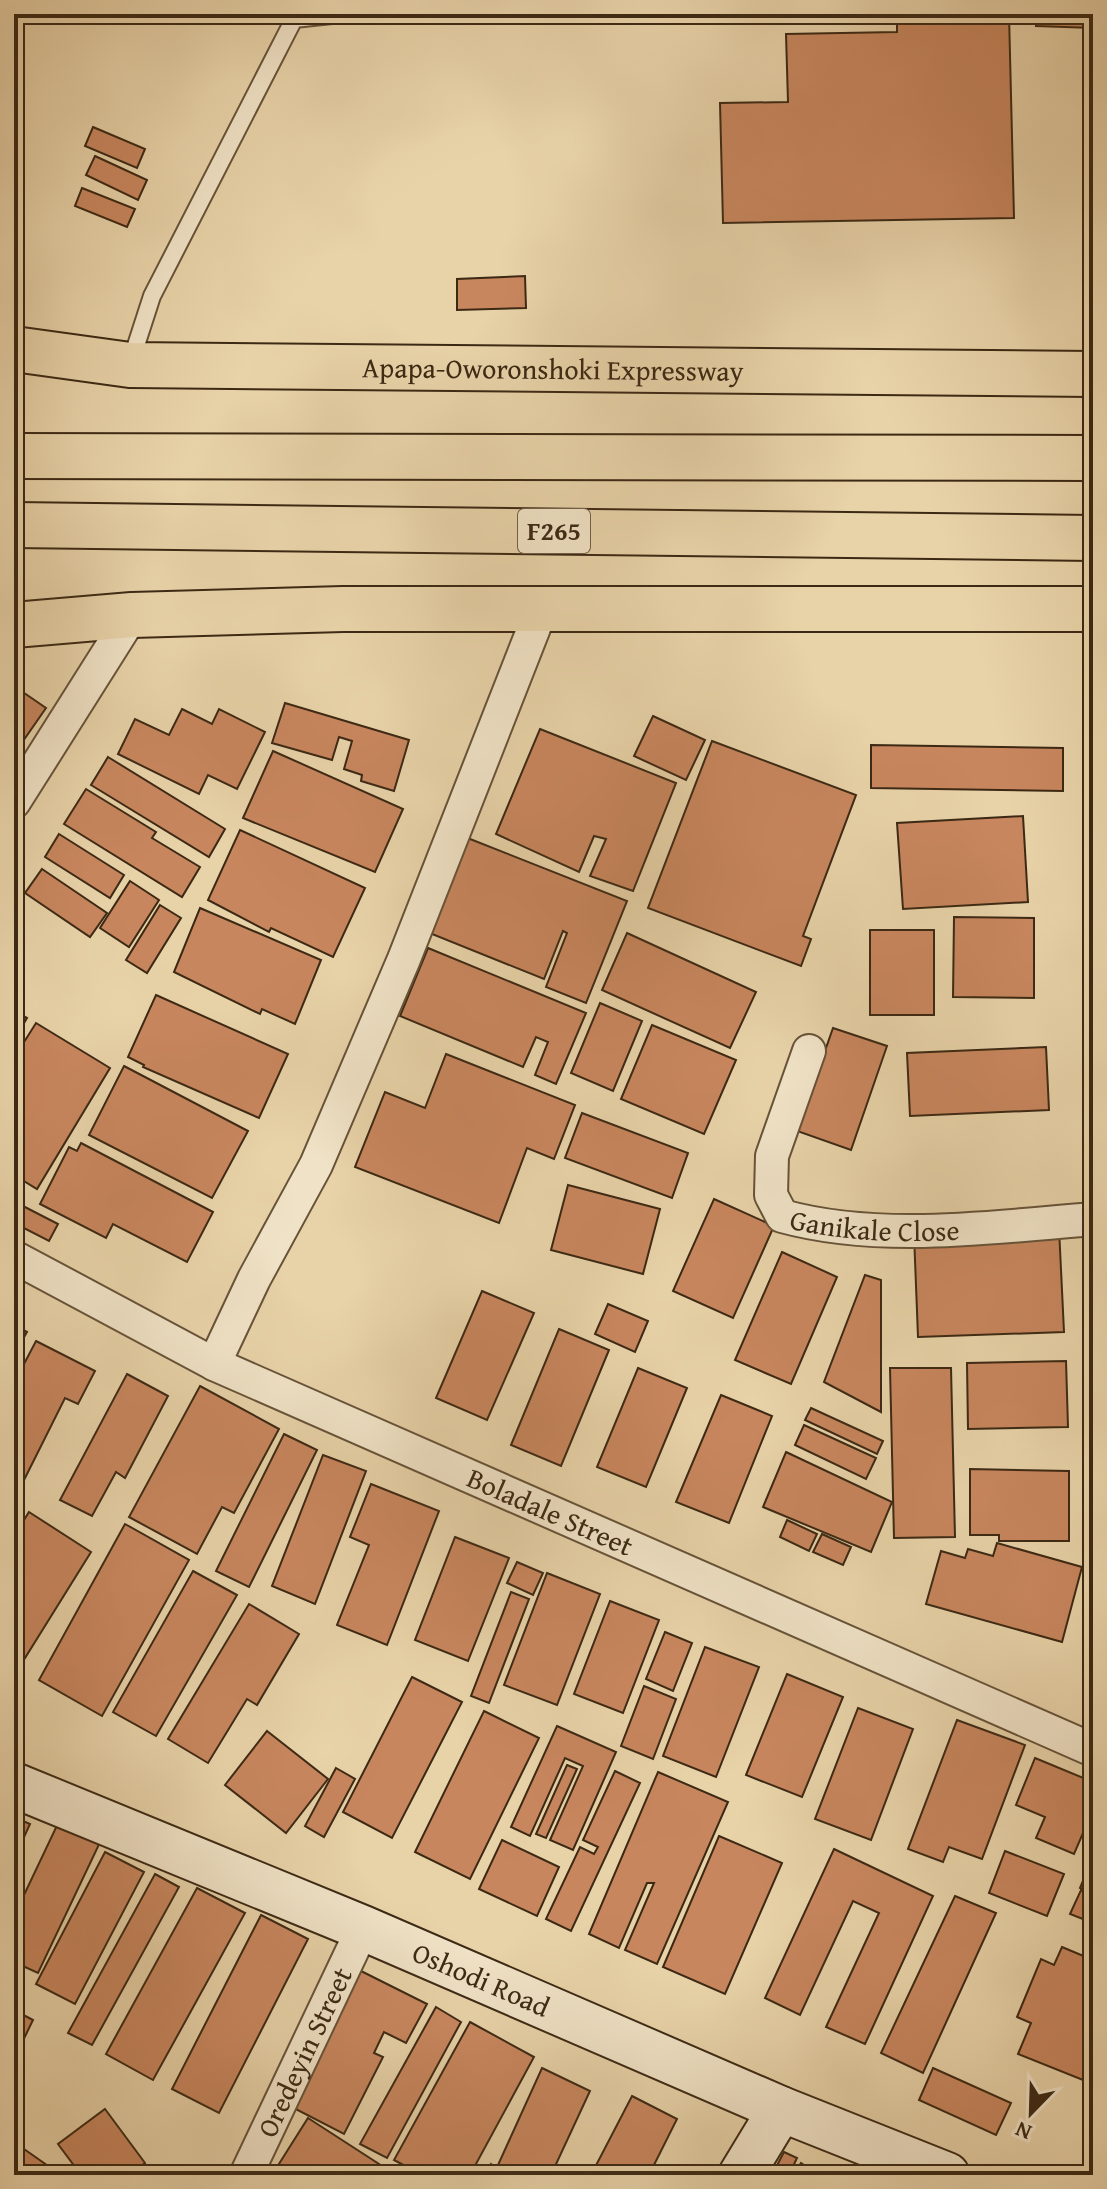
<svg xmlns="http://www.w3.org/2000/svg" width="1107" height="2189" font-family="'Gentium Book Plus',serif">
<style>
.building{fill:#c8865e;stroke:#3c2914;stroke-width:2}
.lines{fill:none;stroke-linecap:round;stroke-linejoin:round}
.lane-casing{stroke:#675339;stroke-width:20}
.street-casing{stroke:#675339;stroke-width:36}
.secondary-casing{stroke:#3c2914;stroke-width:48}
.primary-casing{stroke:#3c2914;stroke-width:48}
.highway-casing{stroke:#3c2914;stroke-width:48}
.lane{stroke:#f0e2c6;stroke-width:16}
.street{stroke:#f0e2c6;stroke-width:32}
.secondary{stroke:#f0e2c6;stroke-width:44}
.primary{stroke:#e8d2a8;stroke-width:44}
.highway{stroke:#e8d2a8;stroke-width:44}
.labels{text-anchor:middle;stroke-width:6;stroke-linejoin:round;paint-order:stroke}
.shield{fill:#f0e2c6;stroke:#726049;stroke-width:2}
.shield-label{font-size:26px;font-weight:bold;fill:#3c2914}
.street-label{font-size:28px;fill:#3c2914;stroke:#f0e2c6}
</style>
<rect width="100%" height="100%" fill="#e8d2a8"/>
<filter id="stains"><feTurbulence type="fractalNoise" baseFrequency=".0025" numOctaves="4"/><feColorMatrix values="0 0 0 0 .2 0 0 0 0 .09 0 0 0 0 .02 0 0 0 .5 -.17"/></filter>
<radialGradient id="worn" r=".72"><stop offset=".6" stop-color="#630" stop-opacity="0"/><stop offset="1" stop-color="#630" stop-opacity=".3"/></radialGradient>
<g class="building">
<polygon points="897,14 1009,14 1014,218 723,223 720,103 788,102 786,34 897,32"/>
<polygon points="1036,14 1093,14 1093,28 1036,26"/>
<polygon points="93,127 145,149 137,168 85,146"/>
<polygon points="95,156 147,180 138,200 86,175"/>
<polygon points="82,188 135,209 127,227 75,206"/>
<polygon points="525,276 526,308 457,310 457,279"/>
<polygon points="14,686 46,708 14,754"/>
<polygon points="285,703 409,740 394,791 361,781 362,775 344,769 352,741 339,737 332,760 272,743"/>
<polygon points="182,709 212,724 219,709 265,732 237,789 208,775 199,794 118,754 135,719 169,735"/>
<polygon points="653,716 705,740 686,780 634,756"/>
<polygon points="540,729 676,783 633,891 590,876 606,839 594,836 579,872 496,834"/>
<polygon points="712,741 856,795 803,936 811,939 801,966 648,908"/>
<polygon points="871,745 1063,748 1063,791 871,788"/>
<polygon points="273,751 403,809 375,872 243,818"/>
<polygon points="108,757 225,829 209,857 91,785"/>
<polygon points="86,789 156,832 152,838 200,867 182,897 64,824"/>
<polygon points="1023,816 1028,902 903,909 897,823"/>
<polygon points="240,830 365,888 333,957 271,928 269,932 208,900"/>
<polygon points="59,834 124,875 110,898 45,857"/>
<polygon points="465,837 627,901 586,1003 546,987 567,933 563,931 544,979 427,932"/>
<polygon points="42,869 107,913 90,937 25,893"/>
<polygon points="130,881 159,900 129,947 100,928"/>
<polygon points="160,905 181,918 147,973 126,960"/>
<polygon points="200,908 321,960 295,1024 262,1009 260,1014 174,972"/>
<polygon points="954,917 1034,918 1034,998 953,997"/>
<rect x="870" y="930" width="64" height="85"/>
<polygon points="627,933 756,992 730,1048 602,990"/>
<polygon points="428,948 586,1013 556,1084 535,1075 548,1042 536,1037 523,1067 400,1016"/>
<polygon points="156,995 288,1054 259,1118 143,1067 144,1065 128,1057"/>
<polygon points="600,1003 642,1021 613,1091 571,1073"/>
<polygon points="14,1011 27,1018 14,1041"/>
<polygon points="36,1023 110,1068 37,1189 14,1175 14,1058"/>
<polygon points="652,1025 736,1060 704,1134 621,1099"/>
<polygon points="833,1028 887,1046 851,1150 797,1131"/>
<polygon points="1046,1047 1049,1110 910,1116 907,1053"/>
<polygon points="446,1054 575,1105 554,1159 527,1148 499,1223 355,1167 385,1092 425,1108"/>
<polygon points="124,1066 248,1131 212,1198 89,1135"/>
<polygon points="582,1113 688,1153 672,1198 565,1158"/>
<polygon points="81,1143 213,1212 187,1262 113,1224 106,1238 40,1204 69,1147 77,1151"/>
<polygon points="568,1185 660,1209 643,1274 551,1250"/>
<polygon points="714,1199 774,1226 733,1318 673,1291"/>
<polygon points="21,1205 58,1224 49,1241 14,1223"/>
<polygon points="1059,1228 1064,1332 918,1337 914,1234"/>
<polygon points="782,1252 837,1277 791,1384 735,1360"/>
<polygon points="865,1275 881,1280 881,1412 824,1382"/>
<polygon points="482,1291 534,1313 487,1420 436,1398"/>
<polygon points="608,1304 648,1321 635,1352 595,1334"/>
<polygon points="14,1325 27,1332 14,1355"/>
<polygon points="559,1329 609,1350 561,1466 511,1445"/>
<polygon points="36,1341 95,1371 78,1404 65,1398 21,1486 14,1482 14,1383"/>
<polygon points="1066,1361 1068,1427 968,1429 967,1363"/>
<polygon points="638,1368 687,1388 646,1487 597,1467"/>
<polygon points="890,1368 951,1368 955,1537 894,1538"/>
<polygon points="127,1374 168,1396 125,1478 116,1472 92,1516 60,1500"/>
<polygon points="200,1386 279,1429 234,1513 222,1507 197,1554 129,1517"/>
<polygon points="721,1395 772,1416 729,1523 676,1502"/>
<polygon points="811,1408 883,1441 877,1454 805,1420"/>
<polygon points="804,1425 876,1458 866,1479 795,1445"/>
<polygon points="284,1434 317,1450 249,1587 216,1571"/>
<polygon points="786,1452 892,1502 871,1552 763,1507"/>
<polygon points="323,1455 366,1471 315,1604 272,1586"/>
<polygon points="970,1469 1069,1471 1069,1541 999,1541 999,1535 970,1535"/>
<polygon points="371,1484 439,1511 387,1645 337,1625 369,1545 350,1537"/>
<polygon points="29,1512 91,1552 20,1666 14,1662 14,1536"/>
<polygon points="787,1520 817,1534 809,1551 780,1537"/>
<polygon points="125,1524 189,1560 102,1716 39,1680"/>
<polygon points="822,1534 851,1547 843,1565 813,1552"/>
<polygon points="455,1537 509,1558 468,1661 415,1640"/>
<polygon points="997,1543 1082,1567 1062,1642 926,1604 941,1551 965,1558 968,1549 993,1556"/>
<polygon points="517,1562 543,1573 533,1595 507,1583"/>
<polygon points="193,1571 237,1595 156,1736 113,1712"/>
<polygon points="547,1573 600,1594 557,1705 504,1685"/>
<polygon points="511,1592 529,1599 489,1703 471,1696"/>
<polygon points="610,1601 659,1620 623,1713 574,1694"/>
<polygon points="249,1604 299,1634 257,1705 247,1699 208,1763 168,1739"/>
<polygon points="665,1632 692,1643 673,1691 646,1679"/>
<polygon points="705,1647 759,1667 716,1777 663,1756"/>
<polygon points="787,1674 843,1697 802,1797 746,1775"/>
<polygon points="412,1677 462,1702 392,1838 343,1812"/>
<polygon points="644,1686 676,1699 653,1759 621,1746"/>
<polygon points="858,1708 913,1729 871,1840 815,1819"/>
<polygon points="484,1711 539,1738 470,1879 415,1852"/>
<polygon points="957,1720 1025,1745 982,1859 949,1847 943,1862 908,1849"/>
<polygon points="557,1726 616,1752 573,1850 550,1840 583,1766 565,1758 530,1836 511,1827"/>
<polygon points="267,1731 328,1779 286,1833 225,1785"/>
<polygon points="1035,1758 1093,1782 1093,1810 1074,1854 1036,1838 1045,1817 1016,1805"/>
<polygon points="567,1765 577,1769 546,1838 536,1834"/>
<polygon points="336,1768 355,1779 324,1837 305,1826"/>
<polygon points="615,1771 640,1783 571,1931 546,1919 580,1847 594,1854 598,1847 583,1840"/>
<polygon points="658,1772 728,1802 657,1964 625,1950 654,1883 647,1883 619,1948 589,1934"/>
<polygon points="14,1817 30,1824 14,1859"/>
<polygon points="61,1817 103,1836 38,1973 14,1962 14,1916"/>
<polygon points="719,1836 782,1863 725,1994 663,1967"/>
<polygon points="502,1840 559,1867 537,1916 479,1889"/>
<polygon points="834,1849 933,1896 865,2044 826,2027 879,1913 853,1901 800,2015 765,1998"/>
<polygon points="1005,1851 1064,1874 1047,1916 989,1893"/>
<polygon points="105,1852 144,1872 75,2004 36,1984"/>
<polygon points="1093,1857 1093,1893 1080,1888"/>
<polygon points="155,1874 179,1887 92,2045 68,2033"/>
<polygon points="197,1888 245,1913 153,2080 106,2054"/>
<polygon points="1081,1890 1093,1896 1093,1923 1070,1914"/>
<polygon points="955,1896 996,1913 923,2073 881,2053"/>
<polygon points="261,1915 308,1939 219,2113 172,2089"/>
<polygon points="1062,1947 1093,1960 1093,2084 1018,2054 1031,2023 1017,2017 1041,1959 1054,1965"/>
<polygon points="353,1967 427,2004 406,2043 384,2032 374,2053 383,2057 344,2134 284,2103"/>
<polygon points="436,2007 461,2022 387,2158 360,2144"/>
<polygon points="14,2010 33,2020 14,2059"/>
<polygon points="470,2022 534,2057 470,2175 422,2175 394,2160"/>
<polygon points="542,2068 590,2091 551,2175 519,2175 498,2165"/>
<polygon points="933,2068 1011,2103 996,2135 919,2100"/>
<polygon points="632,2096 677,2119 649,2175 591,2175"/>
<polygon points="105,2109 145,2163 129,2175 81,2175 58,2144"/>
<polygon points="308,2118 396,2175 272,2175"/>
<polygon points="24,2149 61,2175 14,2175 14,2163"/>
<polygon points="784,2152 797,2158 789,2175 772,2175"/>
<polygon points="801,2163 820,2175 794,2175"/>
<polygon points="491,2164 510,2175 485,2175"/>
</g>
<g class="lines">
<g class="lane-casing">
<polyline id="lane" points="130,364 152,296 294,19 341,14"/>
</g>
<g class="street-casing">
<g id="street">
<polyline points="14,802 132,615"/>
<path id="s1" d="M809,1051L772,1156L771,1195L782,1216C880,1243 993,1227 1093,1219"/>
<path id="s2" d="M14,1257L214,1364L1093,1750"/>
<polyline points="214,1364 254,1279 316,1165 404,959 541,610"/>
<path id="s3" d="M246,2175L363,1928"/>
</g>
</g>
<g class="secondary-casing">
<g id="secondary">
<path id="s4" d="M14,1785L363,1928L781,2109L947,2175"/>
<polyline points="741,2175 781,2109"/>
</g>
</g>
<g class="primary-casing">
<g id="primary">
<path id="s5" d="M14,349L130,365L1093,374"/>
<polyline points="14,625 132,615 343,609 1093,609"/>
</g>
</g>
<g class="highway-casing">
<g id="highway">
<polyline points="14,456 1093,458"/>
<polyline points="14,525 1093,538"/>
</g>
</g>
<use href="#lane" class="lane"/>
<use href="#street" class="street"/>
<use href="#secondary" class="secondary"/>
<use href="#primary" class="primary"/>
<use href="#highway" class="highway"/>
</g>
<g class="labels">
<rect class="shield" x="518" y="509" width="72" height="44" rx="6"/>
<g class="shield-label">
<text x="554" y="540">F265</text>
</g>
<g class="street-label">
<text dy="10" stroke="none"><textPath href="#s5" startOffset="540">Apapa-Oworonshoki Expressway</textPath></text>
<text dy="10" stroke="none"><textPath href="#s1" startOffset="268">Ganikale Close</textPath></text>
<text dy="10" stroke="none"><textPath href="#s2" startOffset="594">Boladale Street</textPath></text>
<text dy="10" stroke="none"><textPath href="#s4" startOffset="506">Oshodi Road</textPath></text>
<text dy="10" stroke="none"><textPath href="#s3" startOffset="136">Oredeyin Street</textPath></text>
</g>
</g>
<rect width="1107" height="2189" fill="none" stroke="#e8d2a8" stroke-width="48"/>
<rect x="16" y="16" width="1075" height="2157" fill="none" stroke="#3c2914" stroke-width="4"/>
<rect x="24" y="24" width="1059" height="2141" fill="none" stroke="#3c2914" stroke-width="2"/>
<g transform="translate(1031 2113) rotate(203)" stroke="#f0e2c6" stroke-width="6" paint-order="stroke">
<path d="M0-6L14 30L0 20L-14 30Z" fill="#3c2914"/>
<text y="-12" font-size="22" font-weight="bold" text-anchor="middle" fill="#3c2914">N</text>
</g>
<rect width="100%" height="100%" filter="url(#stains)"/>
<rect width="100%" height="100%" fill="url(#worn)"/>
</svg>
